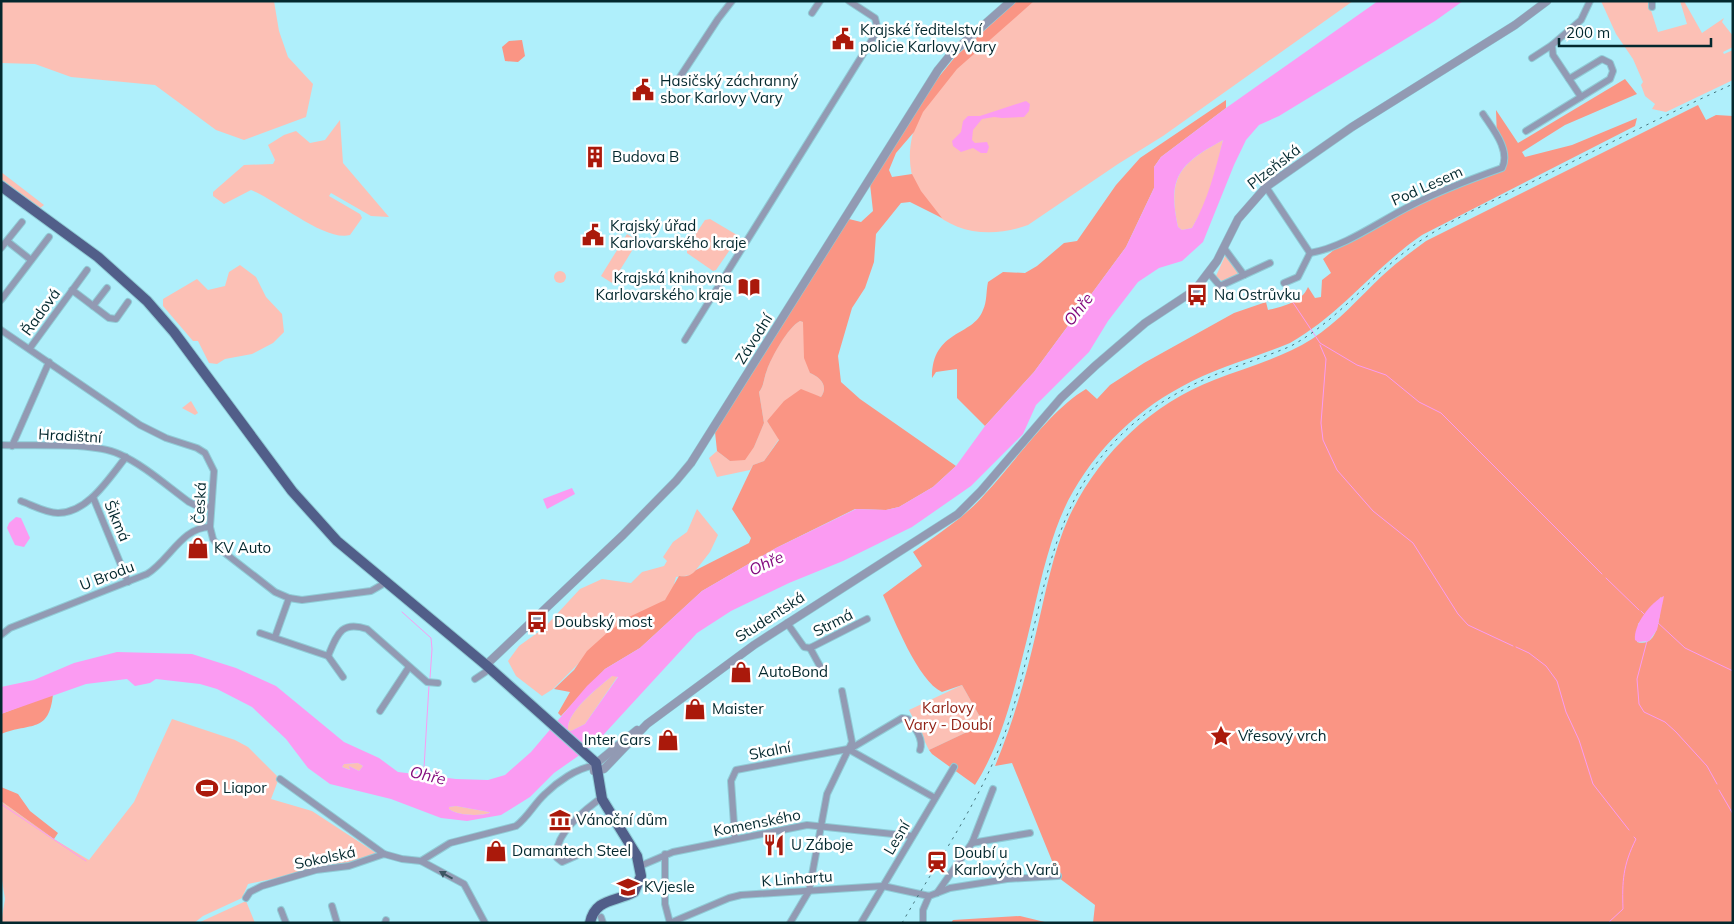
<svg xmlns="http://www.w3.org/2000/svg" width="1734" height="924" font-family="Mulish,sans-serif">
<style>
.green{fill:#fcc0b5}
.forest{fill:#fa9584;fill-rule:evenodd}
.water{fill:#fb9bf2;fill-rule:evenodd}
.lines{fill:none;stroke-linecap:round;stroke-linejoin:round}
.stream{stroke:#fb9bf2;stroke-width:1}
.minor-casing{stroke:#90cbd6;stroke-width:8}
.tertiary-casing{stroke:#90cbd6;stroke-width:9}
.primary-casing{stroke:#90cbd6;stroke-width:12}
.minor{stroke:#929ab3;stroke-width:6}
.tertiary{stroke:#929ab3;stroke-width:8}
.primary{stroke:#515e89;stroke-width:10}
.rail{stroke:#45747c;stroke-width:1;stroke-dasharray:2.5 5;stroke-linecap:butt}
.oneway{fill:#3c5663}
.labels{text-anchor:middle;stroke-width:5;stroke-linejoin:round;paint-order:stroke}
.poi-label{font-size:15px;fill:#03282e;stroke:#fff;text-anchor:start}
.street-label{font-size:15px;fill:#03282e;stroke:#fff}
.park-label{font-size:15px;fill:#922216;stroke:#fff}
.water-label{font-size:16px;font-style:italic;fill:#830b7e;stroke:#fff}
</style>
<rect width="100%" height="100%" fill="#afeffb"/>
<g class="green">
<polygon points="1,1 274,1 279,31 288,57 313,84 306,117 244,140 216,130 155,85 71,77 35,64 1,63"/>
<path d="M1033,1H1353L1163,136L1118,164L1028,225C947,255 882,188 922,110C926,102 933,95 939,89C966,55 1001,29 1033,1Z"/>
<polygon points="1601,1 1648,1 1658,32 1687,24 1680,1 1684,1 1702,33 1724,18 1722,22 1733,36 1733,47 1723,52 1724,54 1733,50 1733,80 1666,112 1652,109 1655,104 1645,96 1641,85 1643,82 1633,59 1616,34"/>
<path d="M340,120L343,163L389,217L371,216L331,193L329,196L360,214L362,218L350,235C325,242 277,200 251,190L224,204L213,196V192L244,165L273,164L275,160L268,145L284,135L296,131L310,143L325,140Z"/>
<path d="M1223,140L1214,179L1202,210L1192,228L1182,230L1178,227C1167,176 1180,164 1223,140Z"/>
<polygon points="1,172 5,175 44,205 39,209 1,181"/>
<polygon points="710,219 737,235 738,238 716,270 713,271 687,253 687,247 705,220"/>
<polygon points="627,234 638,241 612,283 601,276"/>
<polygon points="1226,254 1239,271 1237,276 1224,283 1216,276"/>
<polygon points="240,265 256,277 266,297 282,314 284,332 273,343 252,354 225,359 217,364 209,363 198,341 193,341 163,306 163,299 197,279 208,290 225,286 229,272"/>
<circle cx="560" cy="277" r="6"/>
<path d="M800,321L804,322L810,373C820,377 829,386 821,397L807,393L767,421L779,439L764,461L753,465L750,470L717,477L709,458L717,451L730,461L754,447L760,432L764,423L759,392C764,386 764,377 767,370C771,357 788,327 800,321Z"/>
<polygon points="191,401 198,413 195,415 182,408"/>
<polygon points="697,509 718,535 710,552 692,575 676,577 672,592 665,600 580,662 553,689 542,696 516,676 508,661 519,646 544,628 580,589 602,579 631,583 642,572 664,566 667,561 663,557 673,542 687,532"/>
<path d="M612,676H618L585,724L571,731L568,730C566,712 599,687 612,676Z"/>
<polygon points="962,685 984,724 929,750 909,710"/>
<polygon points="172,719 235,740 248,747 279,778 271,799 312,811 376,853 367,859 248,884 242,898 203,916 194,923 1,923 5,899 1,874 1,801 54,839 89,860 134,802"/>
<polygon points="358,763 363,766 359,771 349,766 351,770 342,767 344,764"/>
<path d="M456,806L489,812L490,813C480,816 458,816 449,809V807Z"/>
<polygon points="246,901 255,923 198,923"/>
</g>
<g class="forest">
<path d="M1017,1H1034L957,69L923,112L914,132L896,153L889,170L892,177L912,174L921,191L942,218L910,202L901,203L876,234L874,262L865,288L852,308L838,356L841,382L860,399L956,466L933,487L899,507L886,510L855,509L776,548L702,591L640,648L605,669L561,716L558,713L570,692L554,689L574,670L587,651L607,633L629,617L665,600L679,576C686,577 691,576 696,570L749,543L751,538L732,509L753,465L764,461L779,440L767,421L784,401L801,389L821,397C829,386 820,377 810,373L804,358L803,322L800,321C788,327 771,358 767,370C764,377 764,386 759,392L764,423L754,447L745,460L730,461L717,451L715,432L849,219L861,222L873,211L870,184L933,84L955,57Z"/>
<polygon points="522,40 525,56 518,62 505,61 502,47 509,41"/>
<path d="M1625,79L1637,94L1565,125L1522,152L1525,157L1572,145L1637,118L1635,126L1422,235C1375,267 1340,315 1290,343C1254,358 1215,368 1181,387C1125,417 1077,469 1056,529C1043,565 1036,602 1027,639C1014,690 1003,741 975,785L932,754L929,750L984,724L962,685L942,692C918,681 894,619 883,595L922,566L913,552C938,534 965,517 985,494C1015,462 1049,411 1086,389L1097,399L1110,385L1144,363L1234,313L1266,302L1268,310C1282,307 1302,302 1308,287L1315,298L1321,297L1322,280L1331,273L1323,259L1335,249C1390,219 1444,190 1504,170L1497,139L1496,110L1518,143Z"/>
<path d="M1226,100V108L1161,157L1154,167V188L1126,247L1034,372L985,426L957,398V369L936,372L932,378C932,329 973,337 983,310C987,302 986,291 988,282L1003,272L1025,273L1037,266L1064,243L1077,241L1116,185L1140,158Z"/>
<path d="M1698,105L1706,120L1716,115L1733,116V923H1093L1095,905L1059,878L1012,763L995,766C1014,721 1026,676 1037,629C1046,591 1053,552 1069,517C1099,454 1150,405 1214,380C1247,367 1282,358 1312,339C1338,322 1359,298 1382,276C1396,263 1411,252 1426,241ZM1661,597C1660,611 1660,649 1637,642L1638,624Z"/>
<path d="M53,694C49,734 31,722 1,734V714Z"/>
<polygon points="1,787 18,794 30,811 58,833 54,839 1,801"/>
<polygon points="1020,916 1049,923 951,923 953,920"/>
</g>
<g class="water">
<path d="M1378,1H1463L1435,21L1279,116L1259,125L1246,140L1234,165L1203,242L1182,261L1159,268L1138,282L1108,321L1089,352L1036,405L1023,434L971,486L912,527L843,561L789,583L731,611L697,633L594,745L554,773L530,797L501,815L467,821L441,818L391,799L330,784L308,768L286,739L252,707L217,689L200,684L156,679L150,683L135,686L127,679L86,684L1,714V687L34,680L74,663L117,652L192,654L236,668L276,686L344,742L379,758L398,772L456,779L488,780L505,775L531,752L587,686L605,669L640,648L702,591L776,548L856,509L886,510L899,507L933,487L956,466L985,426L1034,372L1126,247L1154,188V167L1161,157L1226,108ZM1223,140C1215,171 1208,200 1192,228L1182,230L1178,227C1167,177 1179,164 1223,140ZM612,676L618,677L585,724L571,731L568,730C566,712 599,687 612,676ZM358,763L363,766L359,771L349,766L350,770L342,767L344,764ZM456,806L489,812L490,813C480,816 458,816 449,809V807Z"/>
<polygon points="1026,101 1030,104 1029,111 1024,117 1002,118 994,117 982,119 973,130 972,140 975,143 987,142 989,147 987,153 981,153 973,148 961,152 953,146 952,141 961,132 963,121 968,116 980,116"/>
<polygon points="572,488 575,494 547,509 543,499"/>
<polygon points="16,517 21,518 30,538 24,547 15,545 7,528 9,523"/>
<path d="M1664,596L1657,630L1649,641L1638,642L1635,640C1633,625 1651,602 1664,596Z"/>
</g>
<g class="lines">
<g class="stream">
<polyline points="1292,301 1320,343 1357,365 1386,375 1419,402 1441,413 1602,574"/>
<polyline points="1320,345 1326,359 1321,423 1323,440 1337,470 1373,511 1413,543 1458,614 1468,625 1513,646"/>
<polyline points="1606,578 1639,610"/>
<polyline points="1641,611 1645,615"/>
<polyline points="402,612 431,638 432,649 430,678"/>
<polyline points="1657,622 1685,648 1733,671"/>
<polyline points="1647,641 1637,679 1639,704 1644,712 1665,722 1676,732 1707,766 1717,784"/>
<polyline points="1516,647 1529,653 1546,666 1557,681 1566,712 1579,740 1593,784 1629,830"/>
<polyline points="427,775 424,768 429,685"/>
<polyline points="1719,790 1733,814"/>
<polyline points="1,804 86,861"/>
<path d="M1608,923L1623,909C1622,881 1623,865 1636,839L1634,837"/>
</g>
<g class="minor-casing">
<g id="minor">
<polyline points="1652,7 1652,1"/>
<polyline points="812,13 820,1"/>
<polyline points="1532,58 1552,45"/>
<polyline points="1569,79 1602,59 1610,63 1613,71 1610,79 1581,97"/>
<polyline points="676,83 718,19 732,1"/>
<polyline points="1526,131 1581,97 1553,55 1552,45 1581,20 1590,1"/>
<polyline points="1266,187 1310,253"/>
<polyline points="7,241 31,260"/>
<polyline points="1,248 22,222"/>
<polyline points="1224,248 1244,275 1270,263"/>
<path d="M1310,253C1345,247 1378,222 1410,206C1439,191 1471,179 1502,168C1511,150 1492,128 1483,114"/>
<polyline points="1209,273 1220,286 1244,275"/>
<polyline points="1284,283 1298,277 1310,253"/>
<polyline points="72,290 109,318 116,319 128,302"/>
<polyline points="1,300 49,237"/>
<polyline points="93,306 107,288"/>
<polyline points="1,330 140,425 166,438 197,448 205,453 214,471 210,527 213,539 221,550 275,592 289,598 302,600 371,591 385,583"/>
<polyline points="685,340 878,30 875,18 849,1"/>
<polyline points="30,348 87,270"/>
<path d="M1,445C33,446 92,442 119,454C144,465 167,486 189,502L195,505L211,507"/>
<polyline points="12,446 49,362"/>
<polyline points="93,497 128,582"/>
<path d="M21,501C32,505 46,513 58,513C88,513 109,478 126,457"/>
<polyline points="787,623 804,647 810,648 867,619"/>
<polyline points="260,633 328,656 343,677"/>
<path d="M1,635L10,628L147,574C169,561 182,527 210,527"/>
<polyline points="275,637 289,598"/>
<polyline points="810,648 821,668"/>
<path d="M328,656C337,635 341,620 367,629L427,682L438,683"/>
<polyline points="475,679 490,669"/>
<polyline points="380,711 409,667"/>
<path d="M850,749L902,718L908,719C915,728 924,739 920,750"/>
<polyline points="280,779 384,854"/>
<polyline points="735,839 731,781 736,770 848,749 935,798"/>
<polyline points="972,843 1030,833"/>
<path d="M580,854L562,862L557,858C553,836 581,813 597,801"/>
<polyline points="665,854 665,904 670,923"/>
<path d="M421,861L450,843L516,826C528,817 534,804 545,794C557,782 577,768 593,766"/>
<polyline points="640,866 673,852 807,825 912,836"/>
<polyline points="937,893 972,843 993,789"/>
<polyline points="246,898 250,892 262,886 316,870 349,866 384,854 402,859 421,861 464,884 485,923"/>
<polyline points="332,906 337,923"/>
<polyline points="281,910 286,923"/>
<polyline points="601,917 603,923"/>
<polyline points="385,923 386,920"/>
<polyline points="670,923 729,898 741,895 883,886 929,896 950,888 1007,879 1058,876"/>
<polyline points="790,923 809,891 827,794 852,742 842,691"/>
<polyline points="861,923 954,767"/>
<polyline points="923,923 923,910 929,896"/>
</g>
</g>
<g class="tertiary-casing">
<g id="tertiary">
<polyline points="486,665 623,535 676,481 691,463 938,70 951,54 1011,1"/>
<polyline points="593,766 637,730"/>
<polyline points="594,771 604,769 647,724 754,645 958,514 981,491 1061,398 1095,366 1145,323 1195,290 1217,261 1238,219 1266,187 1352,127 1515,25 1547,1"/>
</g>
</g>
<g class="primary-casing">
<path id="primary" d="M1,186L98,257L147,301L174,332L292,491L337,541L486,665L596,763L602,799L637,856L641,876L634,892C616,902 595,898 590,923"/>
</g>
<use href="#minor" class="minor"/>
<use href="#tertiary" class="tertiary"/>
<use href="#primary" class="primary"/>
<path class="rail" d="M902,923C938,860 982,799 1006,730C1052,597 1039,468 1183,390C1217,371 1256,361 1291,346C1342,318 1375,270 1423,239C1459,215 1500,198 1538,179C1602,147 1667,114 1733,84"/>
</g>
<defs><path id="oneway-solid" d="M-6-.8H1V-3.2L6.5 0L1 3.2V.8H-6Z" transform="scale(1.25)"/></defs>
<use class="oneway" href="#oneway-solid" transform="translate(446 875) rotate(-151)"/>
<defs>
<g id="civic-bare" transform="scale(1.725)"><path d="M-.6-6.5H3V-4.5H.6V-3L4-1V1h2V6H-6V1h2V-1L-.6-3ZM-1.2 2.5V6h2.4V2.5Z" fill="#aa190b" stroke="#fff" stroke-width="2.5" paint-order="stroke"/></g>
<g id="building-bare" transform="scale(1.725)"><path d="M-4-6H4V6H1V3H-1V6H-4ZM-2.5-4.3h1.7v1.8h-1.7ZM.8-4.3h1.7v1.8H.8ZM-2.5-1h1.7V.8h-1.7ZM.8-1h1.7V.8H.8Z" fill="#aa190b" stroke="#fff" stroke-width="2.5" paint-order="stroke"/></g>
<g id="library-bare" transform="scale(1.725)"><path d="M-6-4Q-3-5.5-.7-3.5V5Q-3 3-6 4ZM6-4Q3-5.5 .7-3.5V5Q3 3 6 4Z" fill="#aa190b" stroke="#fff" stroke-width="2.5" paint-order="stroke"/></g>
<g id="bus-bare" transform="scale(1.725)"><path d="M-5-6H5V4H4V6H2V4H-2V6H-4V4H-5ZM-3.5-4V0h7V-4ZM-3.5 1.2v1.5H-2V1.2ZM2 1.2v1.5H3.5V1.2Z" fill="#aa190b" stroke="#fff" stroke-width="2.5" paint-order="stroke"/></g>
<g id="shop-bare" transform="scale(1.725)"><path d="M-5-2.5h2.3a2.7 3.5 0 0 1 5.4 0H5L5.5 6h-11ZM-1.5-2.5h3a1.5 2.3 0 0 0-3 0Z" fill="#aa190b" stroke="#fff" stroke-width="2.5" paint-order="stroke"/></g>
<g id="sight-bare" transform="scale(1.725)"><path d="M0-6L1.8-2.2L6-1.7L2.9 1.2L3.7 5.4L0 3.3L-3.7 5.4L-2.9 1.2L-6-1.7L-1.8-2.2Z" fill="#aa190b" stroke="#fff" stroke-width="2.5" paint-order="stroke"/></g>
<g id="stadium-bare" transform="scale(1.725)"><path d="M0-5a6.5 5 0 1 0 0 10a6.5 5 0 1 0 0-10ZM-3.5-1.8h7v3.6h-7Z" fill="#aa190b" stroke="#fff" stroke-width="2.5" paint-order="stroke"/></g>
<g id="museum-bare" transform="scale(1.725)"><path d="M0-6L6-3V-2H-6V-3ZM-5-1h2V3h-2ZM-1-1h2V3h-2ZM3-1h2V3H3ZM-6 4H6V6H-6Z" fill="#aa190b" stroke="#fff" stroke-width="2.5" paint-order="stroke"/></g>
<g id="restaurant-bare" transform="scale(1.725)"><path d="M-5-6h1v4h1v-4h1v4h1v-4h1v5L-1.5 .5V6h-2V.5L-5-1ZM5-6V6H3V1.5H1.5Q1.5-4 5-6Z" fill="#aa190b" stroke="#fff" stroke-width="2.5" paint-order="stroke"/></g>
<g id="station-bare" transform="scale(1.725)"><path d="M-3-6H3Q5-6 5-4V2Q5 4 3 4L4.5 6H3L1.5 4h-3L-3 6H-4.5L-3 4Q-5 4-5 2V-4Q-5-6-3-6ZM-3.5-4v3h7v-3ZM-3.5 1v1.5H-2V1ZM2 1v1.5H3.5V1Z" fill="#aa190b" stroke="#fff" stroke-width="2.5" paint-order="stroke"/></g>
<g id="school-bare" transform="scale(1.725)"><path d="M0-5L7-2L0 1L-7-2ZM-4 1L0 2.5L4 1V4Q0 6-4 4Z" fill="#aa190b" stroke="#fff" stroke-width="2.5" paint-order="stroke"/></g>
</defs>
<g fill-rule="evenodd">
<use href="#civic-bare" x="843" y="39"/>
<use href="#civic-bare" x="643" y="90"/>
<use href="#building-bare" x="595" y="157"/>
<use href="#civic-bare" x="593" y="235"/>
<use href="#library-bare" x="749" y="287"/>
<use href="#bus-bare" x="1197" y="295"/>
<use href="#shop-bare" x="198" y="548"/>
<use href="#bus-bare" x="537" y="622"/>
<use href="#shop-bare" x="741" y="672"/>
<use href="#shop-bare" x="695" y="709"/>
<use href="#sight-bare" x="1221" y="736"/>
<use href="#shop-bare" x="668" y="740"/>
<use href="#stadium-bare" x="207" y="788"/>
<use href="#museum-bare" x="560" y="820"/>
<use href="#restaurant-bare" x="774" y="845"/>
<use href="#shop-bare" x="496" y="851"/>
<use href="#station-bare" x="937" y="862"/>
<use href="#school-bare" x="628" y="887"/>
</g>
<g class="labels">
<g class="poi-label">
<text x="860" y="35">Krajské ředitelství<tspan x="860" dy="17">policie Karlovy Vary</tspan></text>
<text x="660" y="86">Hasičský záchranný<tspan x="660" dy="17">sbor Karlovy Vary</tspan></text>
<text x="612" y="162">Budova B</text>
<text x="610" y="231">Krajský úřad<tspan x="610" dy="17">Karlovarského kraje</tspan></text>
<text x="732" y="283" text-anchor="end">Krajská knihovna<tspan x="732" dy="17">Karlovarského kraje</tspan></text>
<text x="1214" y="300">Na Ostrůvku</text>
<text x="214" y="553">KV Auto</text>
<text x="554" y="627">Doubský most</text>
<text x="758" y="677">AutoBond</text>
<text x="712" y="714">Maister</text>
<text x="1238" y="741">Vřesový vrch</text>
<text x="651" y="745" text-anchor="end">Inter Cars</text>
<text x="223" y="793">Liapor</text>
<text x="576" y="825">Vánoční dům</text>
<text x="791" y="850">U Záboje</text>
<text x="512" y="856">Damantech Steel</text>
<text x="954" y="858">Doubí u<tspan x="954" dy="17">Karlových Varů</tspan></text>
<text x="644" y="892">KVjesle</text>
</g>
<g class="street-label">
<text transform="translate(1274 167) rotate(-38)" y="5">Plzeňská</text>
<text transform="translate(1427 186) rotate(-24)" y="5">Pod Lesem</text>
<text transform="translate(41 312) rotate(-54)" y="5">Řadová</text>
<text transform="translate(754 339) rotate(-58)" y="5">Závodní</text>
<text transform="translate(70 436) rotate(3)" y="5">Hradištní</text>
<text transform="translate(200 503) rotate(-87)" y="5">Česká</text>
<text transform="translate(117 521) rotate(67)" y="5">Šikmá</text>
<text transform="translate(107 576) rotate(-21)" y="5">U Brodu</text>
<text transform="translate(770 617) rotate(-33)" y="5">Studentská</text>
<text transform="translate(833 623) rotate(-27)" y="5">Strmá</text>
<text transform="translate(770 751) rotate(-11)" y="5">Skalní</text>
<text transform="translate(757 823) rotate(-11)" y="5">Komenského</text>
<text transform="translate(897 838) rotate(-60)" y="5">Lesní</text>
<text transform="translate(325 858) rotate(-12)" y="5">Sokolská</text>
<text transform="translate(797 879) rotate(-4)" y="5">K Linhartu</text>
</g>
<g class="park-label">
<text x="948" y="713">Karlovy<tspan x="948" dy="17">Vary - Doubí</tspan></text>
</g>
<g class="water-label">
<text transform="translate(1078 309) rotate(-52)" y="6">Ohře</text>
<text transform="translate(766 563) rotate(-25)" y="6">Ohře</text>
<text transform="translate(428 775) rotate(13)" y="6">Ohře</text>
</g>
</g>
<rect width="1734" height="924" fill="none" stroke="#03282e" stroke-width="5"/>
<path d="M1559 38v8h152v-8" fill="none" stroke="#03282e" stroke-width="2.5"/>
<text x="1566" y="38" font-size="15" fill="#03282e" stroke="#ffffff" stroke-width="4" paint-order="stroke">200 m</text>
</svg>
